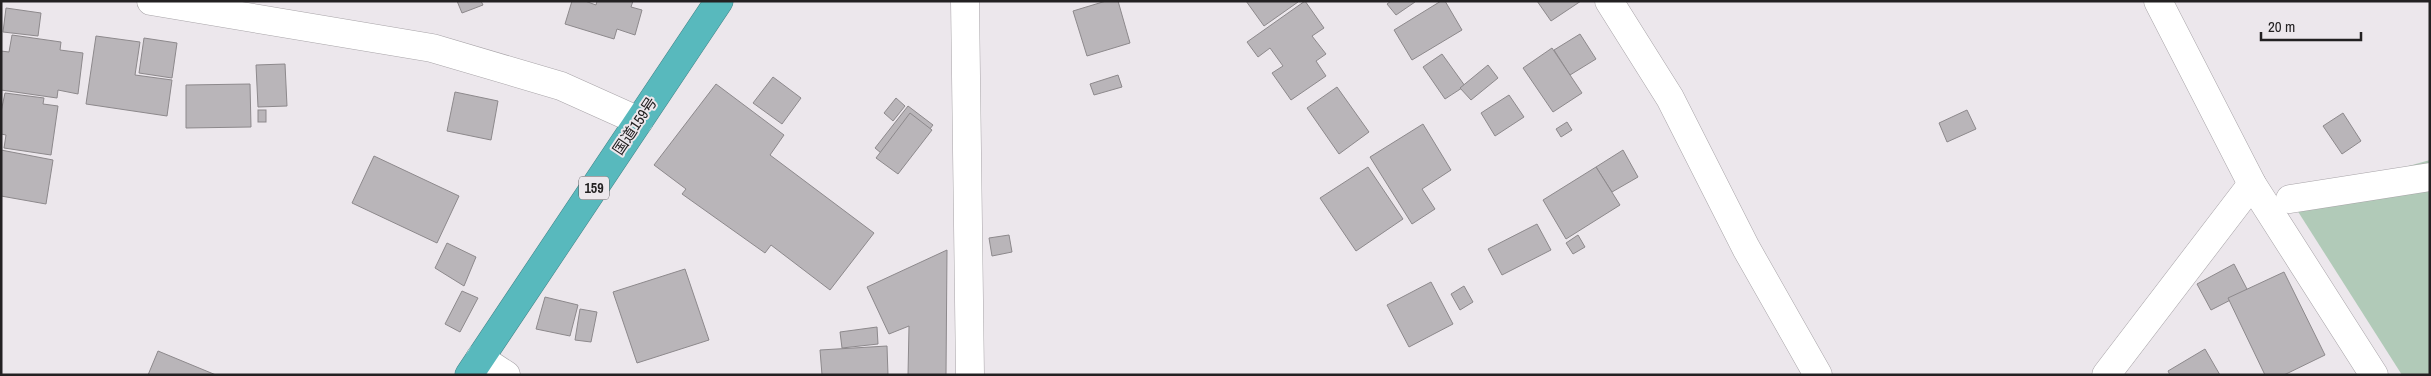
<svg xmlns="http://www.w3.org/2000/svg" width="2431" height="376" font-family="'Archivo Narrow','Noto Sans JP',sans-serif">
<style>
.green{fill:#b1cab8}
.building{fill:#b9b5b9;stroke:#8d898c}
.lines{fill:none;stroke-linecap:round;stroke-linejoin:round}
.street-casing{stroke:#a8a4a8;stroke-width:29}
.secondary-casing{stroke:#a8a4a8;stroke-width:29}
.highway-casing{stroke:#458487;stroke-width:29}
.street{stroke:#fff;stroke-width:28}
.secondary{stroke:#fff;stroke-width:28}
.highway{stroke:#58b9bd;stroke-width:28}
.labels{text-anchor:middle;stroke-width:4;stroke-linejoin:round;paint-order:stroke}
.shield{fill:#ece7ec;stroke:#5f5c5f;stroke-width:1}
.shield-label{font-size:14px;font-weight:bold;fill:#232122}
.street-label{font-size:15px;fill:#232122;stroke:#ece7ec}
</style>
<rect width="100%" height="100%" fill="#ece7ec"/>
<polygon class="green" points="2430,160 2430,375 2402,375 2290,199"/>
<g class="building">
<polygon points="457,1 481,1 483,5 462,13"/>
<polygon points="572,1 585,1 596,5 597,1 633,1 631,7 642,10 635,35 617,29 614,39 565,24"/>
<polygon points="1106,1 1118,1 1130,43 1087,56 1073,11"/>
<polygon points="1246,1 1298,1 1298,2 1264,26"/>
<polygon points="1305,1 1324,28 1312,36 1326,54 1316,61 1326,76 1291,100 1272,73 1283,66 1270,48 1258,57 1247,42"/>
<polygon points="1391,1 1414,1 1415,2 1396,15 1387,4"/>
<polygon points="1441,1 1445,1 1462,30 1412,60 1394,30"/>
<polygon points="1537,1 1581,1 1551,21"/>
<polygon points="6,8 41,13 38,36 3,32"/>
<polygon points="1580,34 1596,59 1570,75 1554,50"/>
<polygon points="12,35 61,42 60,50 83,53 78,94 58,90 57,98 1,90 1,51 9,52"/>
<polygon points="96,36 140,42 135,75 172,80 167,116 86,104"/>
<polygon points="144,38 177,43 172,78 139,73"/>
<polygon points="1552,48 1582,93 1553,112 1523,68"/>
<polygon points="1442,54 1465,86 1445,99 1423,67"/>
<polygon points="285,64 287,106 258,107 256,65"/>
<polygon points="1488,65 1498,78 1471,100 1460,88"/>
<polygon points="1118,75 1122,87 1094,95 1090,84"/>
<polygon points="773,77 801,98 782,124 753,103"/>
<polygon points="250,84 251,127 186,128 186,85"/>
<polygon points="716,84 784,135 770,155 874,233 830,290 771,245 765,253 682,194 686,189 654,165"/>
<polygon points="1337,87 1369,132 1339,154 1307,108"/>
<polygon points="455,92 498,101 491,140 447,131"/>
<polygon points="5,93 44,98 43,104 58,106 51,155 4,148 6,135 1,134 1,112"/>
<polygon points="1509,95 1524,117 1495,136 1481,113"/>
<polygon points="896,98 905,106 893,121 884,113"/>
<polygon points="908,106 933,125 899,168 875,148"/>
<rect x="258" y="110" width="8" height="12"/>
<polygon points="1967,110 1976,129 1947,142 1939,123"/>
<polygon points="910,113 932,130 898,174 876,158"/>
<polygon points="2343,113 2361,141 2342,154 2323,126"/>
<polygon points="1567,122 1572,130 1561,137 1556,129"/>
<polygon points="1423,124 1451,170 1422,189 1435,209 1412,224 1370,157"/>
<polygon points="1,150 53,160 46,204 1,196"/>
<polygon points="1623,150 1638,177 1612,192 1596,167"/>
<polygon points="374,156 459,196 437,243 352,203"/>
<polygon points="1368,167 1403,219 1356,251 1320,198"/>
<polygon points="1596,167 1620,205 1566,239 1543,200"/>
<polygon points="1537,224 1551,250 1502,275 1488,249"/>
<polygon points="1009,235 1012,252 992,256 989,238"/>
<polygon points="1578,235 1585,247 1573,254 1566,243"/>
<polygon points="447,243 476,257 464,286 435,268"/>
<polygon points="947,250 946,375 908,375 909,326 889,334 867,287"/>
<polygon points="2234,264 2248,291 2211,310 2197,284"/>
<polygon points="685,269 709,340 637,363 613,292"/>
<polygon points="2284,272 2325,355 2284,375 2265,375 2228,298"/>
<polygon points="1431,282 1453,324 1409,347 1387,305"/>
<polygon points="1464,286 1473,302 1460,310 1451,294"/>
<polygon points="462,291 478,298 460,332 445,324"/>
<polygon points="545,297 578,305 570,336 536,329"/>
<polygon points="580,309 597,312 591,342 575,340"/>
<polygon points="877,327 878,344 842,348 840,332"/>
<polygon points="887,346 888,375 822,375 820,350"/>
<polygon points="2205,349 2220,375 2170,375 2168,371"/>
<polygon points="158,351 216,375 148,375"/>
</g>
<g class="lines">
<g class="street-casing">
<g id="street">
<polyline points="965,1 970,375"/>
<polyline points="1609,1 1670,98 1746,248 1818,375"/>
<polyline points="2158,1 2252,184 2374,375"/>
<polyline points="2290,199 2430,177"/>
<polyline points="480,358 506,375"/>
<polyline points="2106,375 2252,184"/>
</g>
</g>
<g class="secondary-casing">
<polyline id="secondary" points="151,1 432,48 561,86 639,121"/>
</g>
<g class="highway-casing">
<polyline id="highway" points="469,375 719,1"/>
</g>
<use href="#street" class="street"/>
<use href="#secondary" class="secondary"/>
<use href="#highway" class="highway"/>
</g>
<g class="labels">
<rect class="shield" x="579" y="176.5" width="30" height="23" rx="4"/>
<g class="shield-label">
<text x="594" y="193">159</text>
</g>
<g class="street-label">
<text transform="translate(635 126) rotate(-56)" y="5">国道159号</text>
</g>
</g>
<rect width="2431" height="376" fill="none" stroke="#232122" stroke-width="5"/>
<path d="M2261 32v8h100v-8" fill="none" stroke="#232122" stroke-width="2.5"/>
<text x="2268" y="32" font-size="15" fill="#232122" stroke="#ece7ec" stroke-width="4" paint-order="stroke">20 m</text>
</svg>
